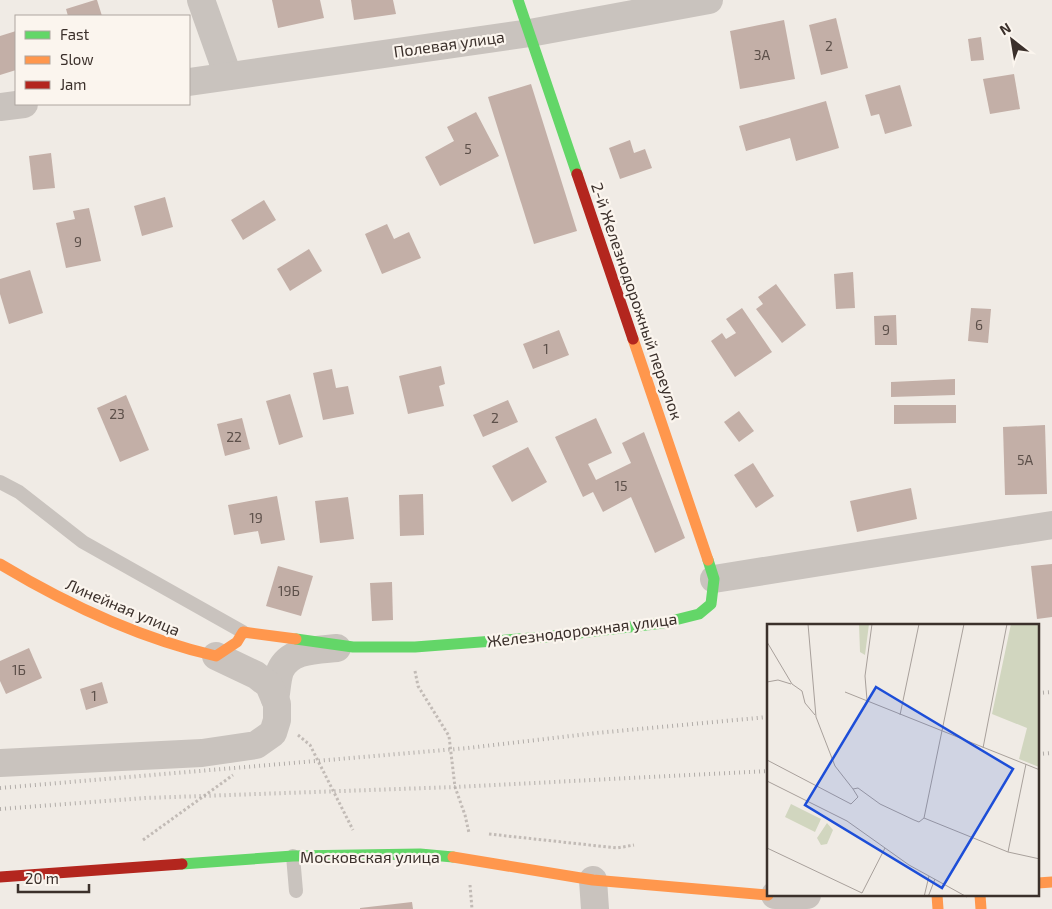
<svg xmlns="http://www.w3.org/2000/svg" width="1052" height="909" font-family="'Exo 2',sans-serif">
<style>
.building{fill:#c3afa7}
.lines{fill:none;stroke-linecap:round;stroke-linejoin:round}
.path{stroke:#c2bbb6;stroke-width:3;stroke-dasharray:2.5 2.5;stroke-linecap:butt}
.lane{stroke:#c9c3be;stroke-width:14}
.street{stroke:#c9c3be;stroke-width:28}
.fast{stroke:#63d668;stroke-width:11}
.slow{stroke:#ff974d;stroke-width:11}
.jam{stroke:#b3261e;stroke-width:11}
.rail{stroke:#b1aca8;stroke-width:4;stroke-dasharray:1 4;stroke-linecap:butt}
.labels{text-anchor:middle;stroke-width:4.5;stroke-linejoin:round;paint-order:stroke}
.number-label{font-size:14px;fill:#5d504a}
.street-label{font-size:16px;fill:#3b302b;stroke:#fbf5ee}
.inset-road{fill:none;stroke:#a8a09b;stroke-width:1}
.view{fill:#1d4ed8;fill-opacity:0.15;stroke:#1d4ed8;stroke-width:2.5}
.inset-edge{fill:none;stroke:#3b302b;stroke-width:2.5}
</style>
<rect width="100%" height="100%" fill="#f0ebe5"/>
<g class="building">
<polygon points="95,0 97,0 102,16 68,16 66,9"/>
<polygon points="272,0 320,0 324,18 278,28"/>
<polygon points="351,0 393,0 396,14 354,20"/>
<polygon points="836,18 848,68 821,75 809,25"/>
<polygon points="784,20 795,79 740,89 730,31"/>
<polygon points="16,31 16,70 0,75 0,36"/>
<polygon points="981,37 984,60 971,61 968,39"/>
<polygon points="1014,74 1020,109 990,114 983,79"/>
<polygon points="531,84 577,231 534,244 488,97"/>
<polygon points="900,85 912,126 885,134 879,114 871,116 865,95"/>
<polygon points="826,101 839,148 796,161 790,138 746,151 739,126"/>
<polygon points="476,112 499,156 440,186 425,157 454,141 447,127"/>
<polygon points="630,140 634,153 645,149 652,168 620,179 609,148"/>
<polygon points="51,153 55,188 33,190 29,156"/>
<polygon points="165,197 173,227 142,236 134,206"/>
<polygon points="264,200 276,220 243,240 231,220"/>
<polygon points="89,208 101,261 66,268 56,223 75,219 73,211"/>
<polygon points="387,224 394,239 409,232 421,258 382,274 365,234"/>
<polygon points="309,249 322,271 290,291 277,269"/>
<polygon points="30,270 43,313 9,324 0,294 0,279"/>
<polygon points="853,272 855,308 836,309 834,274"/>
<polygon points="776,284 806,325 782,343 756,309 763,304 758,297"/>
<polygon points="742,308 772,352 735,377 711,341 722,333 726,339 736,333 726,319"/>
<polygon points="971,308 991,309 988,343 968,341"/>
<polygon points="896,315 897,345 875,345 874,316"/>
<polygon points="559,330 569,355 533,369 523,344"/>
<polygon points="441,366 445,384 439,386 444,406 408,414 399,376"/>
<polygon points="332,369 336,388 348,386 354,414 323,420 313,373"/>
<polygon points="955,379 955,395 891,397 891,382"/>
<polygon points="290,394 303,437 279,445 266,401"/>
<polygon points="126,395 149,450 120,462 97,408"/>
<polygon points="508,400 518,422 483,437 473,415"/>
<polygon points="894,405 956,405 956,423 894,424"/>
<polygon points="739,411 754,431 739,442 724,422"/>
<polygon points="242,418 250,449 225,456 217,424"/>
<polygon points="596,418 612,453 588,464 596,480 631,463 622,443 644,432 685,538 655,553 631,497 603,512 593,492 583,497 555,437"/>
<polygon points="1045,425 1047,494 1005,495 1003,427"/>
<polygon points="528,447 547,482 512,502 492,466"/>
<polygon points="753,463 774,496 756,508 734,475"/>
<polygon points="911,488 917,519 857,532 850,501"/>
<polygon points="423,494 424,535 400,536 399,495"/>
<polygon points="277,496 285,540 261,544 258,531 234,535 228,505"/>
<polygon points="348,497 354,539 320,543 315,501"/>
<polygon points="1052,564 1052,617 1037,619 1031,566"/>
<polygon points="278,566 313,576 301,616 266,606"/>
<polygon points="392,582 393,620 372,621 370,583"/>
<polygon points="29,648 42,678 6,694 0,681 0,661"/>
<polygon points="102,682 108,703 86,710 80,689"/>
<polygon points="412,902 413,909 360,909 360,908"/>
</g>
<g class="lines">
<g class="path">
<polyline points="415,671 418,686 449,736 455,787 465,815 469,833"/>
<polyline points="298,735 310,745 353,830"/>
<polyline points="489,834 617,848 634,845"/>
<polyline points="143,840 233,775"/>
<polyline points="470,885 472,909"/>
</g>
<g class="lane">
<polyline points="0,482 19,492 83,542 243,632"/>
<polyline points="293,856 296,891"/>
</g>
<g class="street">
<polyline points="201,0 228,76"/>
<polyline points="189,82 530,33 709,0"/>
<polyline points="0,107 24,104"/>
<polyline points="714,579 1052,525"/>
<path d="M275,699C277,690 277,679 280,671C289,649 317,650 337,648"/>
<polyline points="0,763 202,753 256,745 273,733 277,720 277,704 269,685 256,675 216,656"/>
<polyline points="593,880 595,909"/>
<polyline points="775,895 807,895"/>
</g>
<g class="fast">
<polyline points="518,0 577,174"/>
<polyline points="296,639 353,647 415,647 545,637 663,623 699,614 711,604 714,579 708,560"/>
<polyline points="182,864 293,856 420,854 453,857"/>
</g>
<g class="slow">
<polyline points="633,339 708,560"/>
<path d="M0,564C68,605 138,638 216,656L237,642L243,632L296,639"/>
<polyline points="453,857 593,880 768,895"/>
<polyline points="1038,883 1052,882"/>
<polyline points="937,895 938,909"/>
<polyline points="980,895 981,909"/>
</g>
<g class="jam">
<polyline points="577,174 633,339"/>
<polyline points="0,877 182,864"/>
</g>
<g class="rail">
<polyline points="1038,693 1052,692"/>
<polyline points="1038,754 1052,753"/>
<polyline points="0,788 468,748 596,733 768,717"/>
<polyline points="0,809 145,798 455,787 768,771"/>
</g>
</g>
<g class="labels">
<g class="number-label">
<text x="829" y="51">2</text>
<text x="762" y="60">3А</text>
<text x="468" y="154">5</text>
<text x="78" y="247">9</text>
<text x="979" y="330">6</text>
<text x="886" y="335">9</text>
<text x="546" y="354">1</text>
<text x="117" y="419">23</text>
<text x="495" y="423">2</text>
<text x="234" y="442">22</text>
<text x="1025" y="465">5А</text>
<text x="621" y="491">15</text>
<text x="256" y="523">19</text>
<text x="289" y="596">19Б</text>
<text x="19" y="675">1Б</text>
<text x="94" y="701">1</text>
</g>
<g class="street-label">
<text transform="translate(449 44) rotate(-8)" y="6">Полевая улица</text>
<text transform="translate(637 301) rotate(71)" y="6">2-й Железнодорожный переулок</text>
<text transform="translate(123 607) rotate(23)" y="6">Линейная улица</text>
<text transform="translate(582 630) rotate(-7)" y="6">Железнодорожная улица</text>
<text x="370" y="863">Московская улица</text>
</g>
</g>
<g transform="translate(767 624)">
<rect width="272" height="272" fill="#f0ebe5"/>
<path d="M92,0H102L98,31L93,28ZM244,0H272V143L252,135L260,104L225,90ZM24,180L54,195L48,208L18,193ZM60,199L66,206L60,220L54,221L50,214Z" fill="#d1d6bf"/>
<path class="inset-road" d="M41,0L49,93L68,142L86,165L91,164L113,180L147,196L152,198L157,194M0,18L25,60L35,67L38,79L48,91M0,58L11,56L24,60M78,68L273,146M100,76L98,52L105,0M133,91L152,0M216,124L240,0M0,136L84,180L91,173L86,165M0,157L80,197L142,241L200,273M157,194L197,0M157,194L241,228L273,235M0,224L95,269L118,224M241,228L259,140M157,273L162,252M161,273L168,255"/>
<path class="view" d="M109,63L246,145L175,264L38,181Z"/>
<rect width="272" height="272" class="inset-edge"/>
</g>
<rect x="15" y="15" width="175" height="90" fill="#fbf5ee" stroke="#aea6a0"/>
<rect x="25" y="31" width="25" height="8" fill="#63d668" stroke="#aea6a0"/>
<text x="60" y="40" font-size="15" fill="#3b302b">Fast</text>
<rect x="25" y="56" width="25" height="8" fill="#ff974d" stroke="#aea6a0"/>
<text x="60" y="65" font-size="15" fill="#3b302b">Slow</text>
<rect x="25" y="81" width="25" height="8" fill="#b3261e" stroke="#aea6a0"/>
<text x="60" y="90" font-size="15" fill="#3b302b">Jam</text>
<g transform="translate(1012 40) rotate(329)" stroke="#fbf5ee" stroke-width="4" paint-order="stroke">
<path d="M0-4L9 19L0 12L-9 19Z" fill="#3b302b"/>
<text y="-8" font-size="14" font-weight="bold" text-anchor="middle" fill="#3b302b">N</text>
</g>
<path d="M18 884v8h71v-8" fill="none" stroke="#3b302b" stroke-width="2.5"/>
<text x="25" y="884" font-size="15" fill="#3b302b" stroke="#fbf5ee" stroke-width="4" paint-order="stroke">20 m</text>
</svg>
